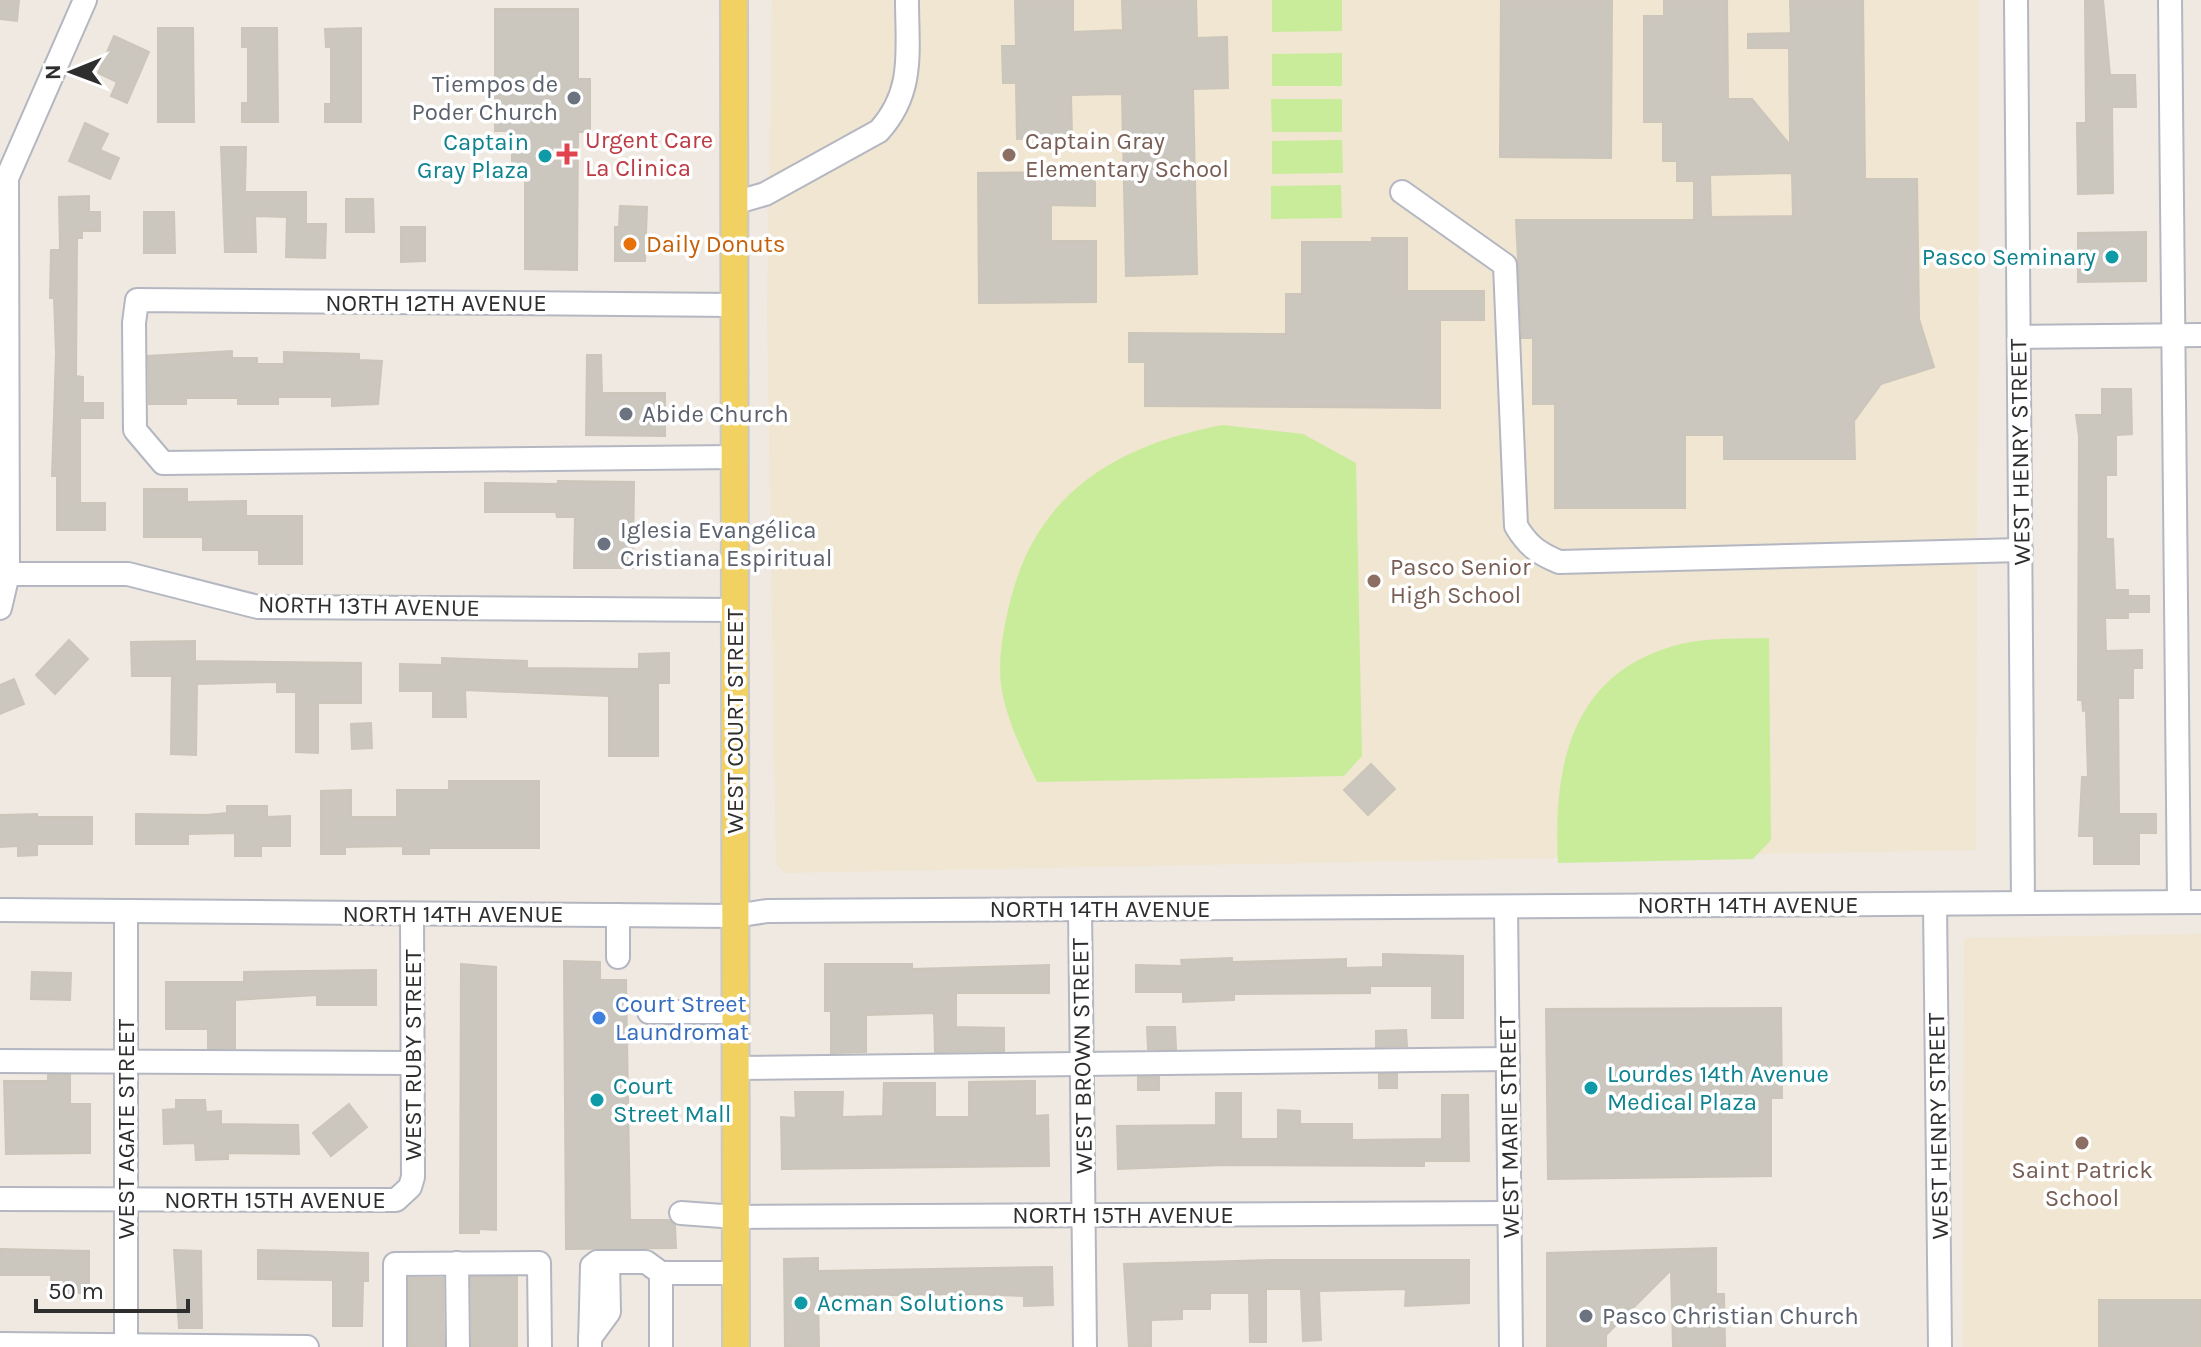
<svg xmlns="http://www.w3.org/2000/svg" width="2201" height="1347" font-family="Karla,sans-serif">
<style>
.education{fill:#f0e6d1}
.pitch{fill:#c9ec9a}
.building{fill:#cbc7bf;stroke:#cbc5ba;stroke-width:2;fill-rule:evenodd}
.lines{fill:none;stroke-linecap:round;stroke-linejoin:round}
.minor-casing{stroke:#b4b7c1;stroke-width:26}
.major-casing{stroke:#c9c9c9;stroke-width:30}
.minor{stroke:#fff;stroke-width:22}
.major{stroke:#f2d163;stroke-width:26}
.worship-dot{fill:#6b7280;stroke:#fff;stroke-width:3}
.health-dot{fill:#e0444e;stroke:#fff;stroke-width:3}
.education-dot{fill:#8d6e63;stroke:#fff;stroke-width:3}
.culture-dot{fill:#0f9aa8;stroke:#fff;stroke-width:3}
.food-dot{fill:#e8710a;stroke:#fff;stroke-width:3}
.shop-dot{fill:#3f7fe0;stroke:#fff;stroke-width:3}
.labels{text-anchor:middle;stroke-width:7;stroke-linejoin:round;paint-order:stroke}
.worship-label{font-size:24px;fill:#5b616d;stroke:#fff;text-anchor:start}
.health-label{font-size:24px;fill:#be3a42;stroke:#fff;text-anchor:start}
.education-label{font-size:24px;fill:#785e54;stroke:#fff;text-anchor:start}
.culture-label{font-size:24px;fill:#0d838f;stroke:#fff;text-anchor:start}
.food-label{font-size:24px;fill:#c56008;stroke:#fff;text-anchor:start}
.street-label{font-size:24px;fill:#2e2e2e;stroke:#fff}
.shop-label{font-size:24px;fill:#366cbe;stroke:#fff;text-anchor:start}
</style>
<rect width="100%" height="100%" fill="#efe9e1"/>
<g class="education">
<polygon points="772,0 1979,0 1976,850 785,873 776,864 767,311"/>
<polygon points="2201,934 2201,1347 1963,1347 1964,938"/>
</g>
<g class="pitch">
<polygon points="1272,0 1342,0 1342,31 1272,32"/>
<polygon points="1342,53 1342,86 1272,86 1272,54"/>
<polygon points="1271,99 1342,99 1342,132 1272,132"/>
<polygon points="1342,140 1343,173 1272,174 1272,141"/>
<polygon points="1341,185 1342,218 1271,219 1271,186"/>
<path d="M1222,425L1303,434L1356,463L1362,756L1344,776L1037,782C1022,751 1006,719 1001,685C998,659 1003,632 1009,606C1035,493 1115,446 1222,425Z"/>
<path d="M1769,638L1771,840L1753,859L1558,863C1553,770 1569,678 1670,647C1701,637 1736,639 1769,638Z"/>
</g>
<g class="building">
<polygon points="0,0 19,0 17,21 0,19"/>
<polygon points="1015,0 1073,0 1073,32 1123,30 1122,0 1196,0 1197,38 1227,37 1228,88 1193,89 1197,274 1126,276 1122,94 1071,95 1072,137 1017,139 1016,83 1003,83 1002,46 1016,46"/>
<polygon points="1501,0 1612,0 1611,158 1500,157"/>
<path d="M1664,0H1727L1728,99H1752L1790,145L1789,48H1748V34L1791,33L1790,0H1863L1865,179H1917L1919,319L1934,367L1881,384L1854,421L1855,459H1724V435H1685V508H1555V404H1533V338H1522L1516,220H1694V181H1677V161H1663V122H1644V16H1664ZM1792,173L1793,216L1711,217L1710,175Z"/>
<polygon points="2085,0 2103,0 2110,75 2135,75 2136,107 2112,107 2113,193 2078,194 2077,123 2086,123"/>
<polygon points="495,9 578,9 578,79 590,79 590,132 578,132 577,270 525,269 525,180 512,180 512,131 495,131"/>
<polygon points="158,28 193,28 194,122 158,122"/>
<polygon points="242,28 277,28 278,122 242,122 242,103 248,103 248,47 242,47"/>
<polygon points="361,28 361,122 325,122 325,104 331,104 331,47 326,47 325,29"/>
<polygon points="114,36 149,52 127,103 111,96 117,82 98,73"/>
<polygon points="85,123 108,134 100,150 119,158 110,179 69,161"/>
<polygon points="221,147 246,147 245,192 306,192 306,224 326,224 325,258 286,257 287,217 255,216 256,252 225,252"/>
<polygon points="1051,172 1051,177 1095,178 1095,206 1051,205 1051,241 1096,241 1096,302 979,303 978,173"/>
<polygon points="89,196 89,212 100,212 100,231 82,231 82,238 77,238 76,376 83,377 83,403 103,403 103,418 80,418 80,503 105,503 105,530 57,530 57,476 52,476 56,353 54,298 50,298 51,250 60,250 59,197"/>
<polygon points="346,199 373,199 374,232 346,232"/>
<polygon points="620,206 647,207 645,261 615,261 615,227 619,227"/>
<polygon points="144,212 174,212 175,253 144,253"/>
<polygon points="401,227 425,227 425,261 401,262"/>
<polygon points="2146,232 2146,281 2078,282 2078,233"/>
<polygon points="1372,238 1407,238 1407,291 1484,291 1484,320 1440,320 1440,408 1145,406 1145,362 1129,362 1129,333 1286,334 1286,294 1302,294 1302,242 1372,242"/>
<polygon points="232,351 232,358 257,358 257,364 284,364 284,352 359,354 359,360 382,361 378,404 332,406 332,397 278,397 278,404 238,404 238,398 186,398 186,404 149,404 148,356"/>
<polygon points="587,355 601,355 602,393 665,393 665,436 586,435"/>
<polygon points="2102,389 2131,389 2132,434 2116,435 2116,475 2106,475 2106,539 2113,539 2115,590 2128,590 2128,596 2149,596 2149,612 2128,612 2128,618 2105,618 2106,651 2142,650 2142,668 2133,668 2133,698 2118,698 2119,814 2156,814 2156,833 2139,833 2139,864 2094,864 2094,836 2079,836 2082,777 2088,777 2086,710 2083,711 2082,700 2078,700 2079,436 2076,415 2102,415"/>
<polygon points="558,481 634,482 633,568 574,568 575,517 557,517 556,512 485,512 485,483 558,484"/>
<polygon points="144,489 187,489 187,502 246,501 246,516 302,516 302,564 259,564 259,550 203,550 203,537 144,537"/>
<polygon points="69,640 88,659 55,694 36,675"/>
<polygon points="195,641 195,661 361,663 361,703 318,703 318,753 296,752 296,692 277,692 277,682 197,684 196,755 171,754 172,676 132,676 131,642"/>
<polygon points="669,653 669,683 658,683 658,756 609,756 609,696 465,690 466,717 433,717 433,691 400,691 400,664 442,665 442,658 527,661 527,668 639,669 639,654"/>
<polygon points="14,679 24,704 0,714 0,685"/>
<polygon points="371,723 372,748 352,749 351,724"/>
<polygon points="1371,764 1395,789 1368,815 1344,790"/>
<polygon points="449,781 539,781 539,848 429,848 429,854 403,854 403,846 345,847 345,854 321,854 321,791 351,790 351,817 397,817 397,790 449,790"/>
<polygon points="227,806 267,806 267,817 290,816 290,846 261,846 261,856 235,856 235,833 188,834 188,844 136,844 136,814 206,815 227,813"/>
<polygon points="37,814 37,817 92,817 92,844 37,844 37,855 18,856 18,846 0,847 0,815"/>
<polygon points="1383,954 1463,956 1463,1018 1432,1018 1432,986 1370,986 1370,993 1234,994 1234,1000 1183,1002 1183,992 1136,992 1136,965 1182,966 1181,960 1232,958 1232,962 1346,959 1346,968 1383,967"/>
<polygon points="564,961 600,962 600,980 626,980 630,1220 669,1220 675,1225 676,1248 566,1249"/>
<polygon points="461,964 496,967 496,1230 479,1229 479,1233 460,1233"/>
<polygon points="825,964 912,964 912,969 1049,965 1049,993 956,993 956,1027 1004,1028 1004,1051 935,1052 934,1013 866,1015 866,1052 831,1053 831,1011 825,1011"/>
<polygon points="376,970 376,1005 317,1005 317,995 235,1000 235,1048 208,1048 208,1029 166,1029 166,982 244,982 244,972"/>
<polygon points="32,972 71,973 70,1000 31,999"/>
<polygon points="1781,1008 1782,1098 1771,1098 1771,1176 1548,1179 1546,1009"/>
<polygon points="1147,1027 1175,1027 1176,1049 1148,1049"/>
<polygon points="1406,1030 1407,1046 1376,1047 1376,1031"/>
<rect x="1379" y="1074" width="18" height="14"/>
<polygon points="48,1075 70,1075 70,1104 90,1104 90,1153 6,1154 4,1081 48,1081"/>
<rect x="1138" y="1077" width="21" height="13"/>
<polygon points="1035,1081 1035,1116 1048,1115 1049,1166 782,1169 781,1117 796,1118 795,1092 843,1092 842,1117 883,1116 884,1083 935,1083 935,1117 969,1117 969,1082"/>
<polygon points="1216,1093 1241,1093 1241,1139 1278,1139 1278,1110 1300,1111 1300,1124 1352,1124 1352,1140 1442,1139 1442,1095 1468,1095 1469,1161 1424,1161 1424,1166 1224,1165 1118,1169 1117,1126 1216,1125"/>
<polygon points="176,1100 205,1100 206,1112 221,1111 221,1124 298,1125 299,1154 228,1153 228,1159 196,1160 195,1143 164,1144 163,1110 176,1109"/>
<polygon points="349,1104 367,1127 331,1156 313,1133"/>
<polygon points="1716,1248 1716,1294 1724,1294 1725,1347 1673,1347 1671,1270 1606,1335 1606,1347 1547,1347 1547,1253"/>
<polygon points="0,1249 89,1251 89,1293 52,1293 51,1275 0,1275"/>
<polygon points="174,1250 201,1251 202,1328 179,1328"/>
<polygon points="258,1250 368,1253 368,1281 363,1281 362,1326 333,1326 333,1280 258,1279"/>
<polygon points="818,1258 818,1271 1052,1267 1053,1305 1024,1306 1024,1296 969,1294 818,1296 819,1347 785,1347 784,1259"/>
<polygon points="1273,1260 1469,1260 1469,1303 1405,1306 1406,1289 1319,1291 1321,1340 1303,1341 1301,1289 1266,1289 1266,1342 1250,1342 1249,1293 1210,1293 1210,1309 1182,1309 1182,1319 1151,1320 1151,1347 1129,1347 1124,1264"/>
<polygon points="471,1277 517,1277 517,1347 472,1347"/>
<polygon points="409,1278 443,1278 444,1347 409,1347"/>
<rect x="2099" y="1300" width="102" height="47"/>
</g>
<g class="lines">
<g class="minor-casing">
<g id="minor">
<polyline points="2016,0 2023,903"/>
<polyline points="2170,0 2179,902"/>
<path d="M1402,192L1505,265L1516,526C1528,546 1538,553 1559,562L2021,550"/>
<path d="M734,203L765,194L879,131C915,91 907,51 907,0"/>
<polyline points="734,305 137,300 134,323 135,430 163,463 734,457"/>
<polyline points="2019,337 2201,335"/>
<polyline points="8,574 128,574 258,607 735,610"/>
<polyline points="0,608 8,574 7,178 85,0"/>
<polyline points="1935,904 1940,1347"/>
<polyline points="1506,907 1511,1347"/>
<polyline points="1080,909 1085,1347"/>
<polyline points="0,910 735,916 767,911 2201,902"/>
<polyline points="126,911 126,1347"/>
<polyline points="618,915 618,957"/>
<polyline points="649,1012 736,1012"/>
<polyline points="0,1061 412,1063"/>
<polyline points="736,1068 1508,1059"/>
<polyline points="0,1199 396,1200 410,1187 413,1177 412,914"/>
<polyline points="681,1213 736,1217 1510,1213"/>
<polyline points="457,1263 458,1347"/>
<polyline points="590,1338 609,1312 608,1262"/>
<polyline points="0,1344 307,1347"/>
<polyline points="395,1347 395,1264 539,1263 540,1347"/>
<polyline points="590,1347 592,1266 597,1262 646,1262 661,1273"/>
<polyline points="661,1347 661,1273 736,1273"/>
</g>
</g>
<g class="major-casing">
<polyline id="major" points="734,0 736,1347"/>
</g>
<use href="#minor" class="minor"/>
<use href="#major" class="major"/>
</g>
<g class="worship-dot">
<circle cx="574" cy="98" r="8"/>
<circle cx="626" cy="414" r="8"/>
<circle cx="604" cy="544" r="8"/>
<circle cx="1586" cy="1316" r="8"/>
</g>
<path class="health-dot" d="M563 142h8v8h8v8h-8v8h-8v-8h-8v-8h8z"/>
<g class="education-dot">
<circle cx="1009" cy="155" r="8"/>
<circle cx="1374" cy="581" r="8"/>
<circle cx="2082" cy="1143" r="8"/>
</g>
<g class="culture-dot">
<circle cx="545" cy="156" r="8"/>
<circle cx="2112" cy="257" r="8"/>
<circle cx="1591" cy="1088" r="8"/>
<circle cx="597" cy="1100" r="8"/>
<circle cx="801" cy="1303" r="8"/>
</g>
<circle class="food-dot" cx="630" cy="244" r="8"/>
<circle class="shop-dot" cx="599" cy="1018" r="8"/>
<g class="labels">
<g class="worship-label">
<text x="558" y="92" text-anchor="end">Tiempos de<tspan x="558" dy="28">Poder Church</tspan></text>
<text x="642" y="422">Abide Church</text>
<text x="620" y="538">Iglesia Evangélica<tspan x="620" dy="28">Cristiana Espiritual</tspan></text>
<text x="1602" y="1324">Pasco Christian Church</text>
</g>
<g class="health-label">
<text x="585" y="148">Urgent Care<tspan x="585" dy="28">La Clinica</tspan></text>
</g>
<g class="education-label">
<text x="1025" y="149">Captain Gray<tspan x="1025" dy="28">Elementary School</tspan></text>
<text x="1390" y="575">Pasco Senior<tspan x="1390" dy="28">High School</tspan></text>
<text x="2082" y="1178" text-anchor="middle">Saint Patrick<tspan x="2082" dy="28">School</tspan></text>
</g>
<g class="culture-label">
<text x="529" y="150" text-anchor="end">Captain<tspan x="529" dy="28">Gray Plaza</tspan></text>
<text x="2096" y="265" text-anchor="end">Pasco Seminary</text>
<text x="1607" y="1082">Lourdes 14th Avenue<tspan x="1607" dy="28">Medical Plaza</tspan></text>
<text x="613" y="1094">Court<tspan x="613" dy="28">Street Mall</tspan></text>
<text x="817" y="1311">Acman Solutions</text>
</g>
<g class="food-label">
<text x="646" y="252">Daily Donuts</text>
</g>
<g class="street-label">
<text x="436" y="311">NORTH 12TH AVENUE</text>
<text transform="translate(2020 452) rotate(-91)" y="8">WEST HENRY STREET</text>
<text transform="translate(369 606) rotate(1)" y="8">NORTH 13TH AVENUE</text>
<text transform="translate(735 721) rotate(-90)" y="8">WEST COURT STREET</text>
<text x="1748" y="913">NORTH 14TH AVENUE</text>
<text x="1100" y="917">NORTH 14TH AVENUE</text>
<text x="453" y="922">NORTH 14TH AVENUE</text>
<text transform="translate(413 1055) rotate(-90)" y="8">WEST RUBY STREET</text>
<text transform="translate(1082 1056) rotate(-91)" y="8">WEST BROWN STREET</text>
<text transform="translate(1938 1126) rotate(-91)" y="8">WEST HENRY STREET</text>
<text transform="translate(1509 1127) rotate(-91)" y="8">WEST MARIE STREET</text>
<text transform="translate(126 1129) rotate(-90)" y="8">WEST AGATE STREET</text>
<text x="275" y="1208">NORTH 15TH AVENUE</text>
<text x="1123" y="1223">NORTH 15TH AVENUE</text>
</g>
<g class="shop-label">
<text x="615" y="1012">Court Street<tspan x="615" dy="28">Laundromat</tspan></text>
</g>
</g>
<g transform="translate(72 72) rotate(269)" stroke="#ffffff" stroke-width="6" paint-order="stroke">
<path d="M0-6L14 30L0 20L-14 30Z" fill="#2e2e2e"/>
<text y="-12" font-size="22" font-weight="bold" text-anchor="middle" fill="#2e2e2e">N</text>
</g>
<path d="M36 1299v12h152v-12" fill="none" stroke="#2e2e2e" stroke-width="4"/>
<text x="48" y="1299" font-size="24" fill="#2e2e2e" stroke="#ffffff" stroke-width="6" paint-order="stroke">50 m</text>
</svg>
